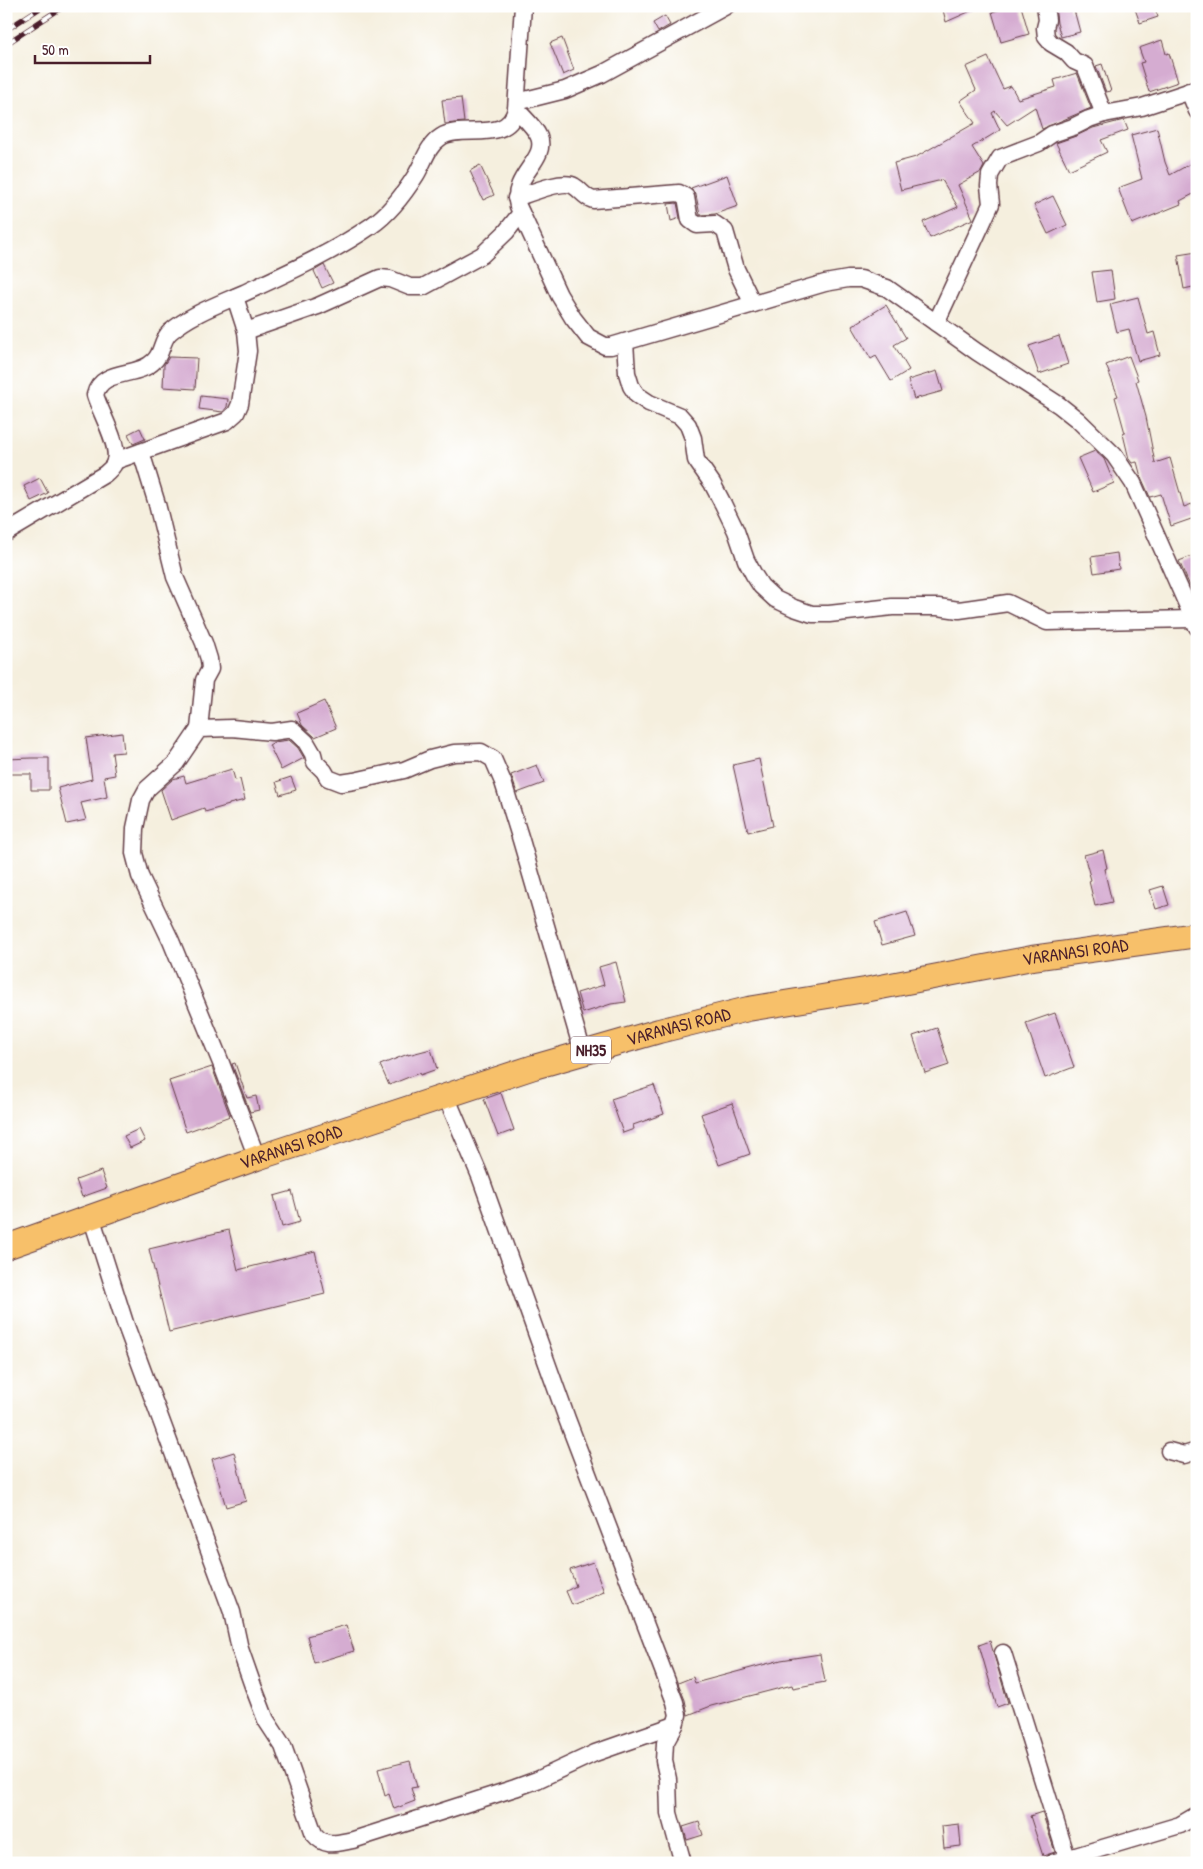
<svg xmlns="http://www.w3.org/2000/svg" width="1203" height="1869" font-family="'Patrick Hand',sans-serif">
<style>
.building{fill:#d5acd1}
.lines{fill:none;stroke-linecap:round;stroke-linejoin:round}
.minor-casing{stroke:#643e46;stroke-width:19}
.highway-casing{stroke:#643e46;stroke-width:26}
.minor{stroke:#fff;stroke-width:16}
.highway{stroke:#f7c06b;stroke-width:24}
.rail-casing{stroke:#4a1f2b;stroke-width:5.5}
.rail{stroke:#fff;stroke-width:4;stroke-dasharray:11;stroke-linecap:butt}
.labels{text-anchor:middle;stroke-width:4;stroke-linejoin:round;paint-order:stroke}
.shield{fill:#fff;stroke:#80626b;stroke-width:1}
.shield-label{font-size:16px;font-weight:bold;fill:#4a1f2b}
.street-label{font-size:18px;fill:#4a1f2b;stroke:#fff}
</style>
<rect width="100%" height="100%" fill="#fff"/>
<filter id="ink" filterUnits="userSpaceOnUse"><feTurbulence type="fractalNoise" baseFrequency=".02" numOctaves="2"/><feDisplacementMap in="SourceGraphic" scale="10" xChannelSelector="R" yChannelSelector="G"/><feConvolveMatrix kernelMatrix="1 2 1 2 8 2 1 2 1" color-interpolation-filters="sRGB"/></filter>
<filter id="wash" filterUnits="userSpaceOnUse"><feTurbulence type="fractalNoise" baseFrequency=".0096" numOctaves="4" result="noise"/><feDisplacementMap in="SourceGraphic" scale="20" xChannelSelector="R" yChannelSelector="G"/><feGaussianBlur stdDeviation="1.12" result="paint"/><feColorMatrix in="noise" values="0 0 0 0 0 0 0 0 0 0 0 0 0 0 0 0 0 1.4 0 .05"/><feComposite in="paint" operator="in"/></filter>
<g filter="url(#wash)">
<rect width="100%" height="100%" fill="#f5efde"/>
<g id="blocks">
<g class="building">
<polygon points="942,6 982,6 946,22"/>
<polygon points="1012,6 1021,6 1029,34 1001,42 992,12"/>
<polygon points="1055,6 1069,6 1070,11 1074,10 1080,32 1061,37 1057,23"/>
<polygon points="1134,6 1154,6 1158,17 1140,23"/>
<polygon points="665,16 670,25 658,32 653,23"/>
<polygon points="562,38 574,70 563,75 550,43"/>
<polygon points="1162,40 1166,54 1169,53 1178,82 1149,92 1140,63 1144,62 1139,48"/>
<polygon points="988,57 1003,89 1011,86 1018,99 1056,87 1054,80 1077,73 1091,108 1042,129 1035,107 1007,125 995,111 992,113 1000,130 972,147 984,166 981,172 958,185 973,219 930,238 923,222 958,207 942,180 901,190 894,163 916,157 975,123 960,101 976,90 966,67"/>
<polygon points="1102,64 1111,91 1106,92 1096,66"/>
<polygon points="461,98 464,122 445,124 442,100"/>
<polygon points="1124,120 1128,130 1101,140 1107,152 1069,170 1056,143 1076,136 1093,128"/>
<polygon points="1157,128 1165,162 1170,175 1197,160 1197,192 1180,201 1181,204 1132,224 1118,188 1142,179 1131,135"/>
<polygon points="480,165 494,195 483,200 470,171"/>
<polygon points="727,175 738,206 715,214 700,215 696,195 691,188"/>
<polygon points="1053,196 1067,225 1048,234 1034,205"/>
<polygon points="677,203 680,218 671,221 668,204"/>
<polygon points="1197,252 1197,286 1184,289 1178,255"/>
<polygon points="324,265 333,283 322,288 314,271"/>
<polygon points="1111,270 1115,299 1097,302 1092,272"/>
<polygon points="1138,297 1148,334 1154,332 1160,355 1138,361 1129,329 1117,332 1110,304"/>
<polygon points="886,305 906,338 894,345 909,370 891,381 876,356 871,359 852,326"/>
<polygon points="1059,336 1068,364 1039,374 1029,346"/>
<polygon points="1129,356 1138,380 1136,381 1146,417 1155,463 1170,458 1184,507 1192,504 1197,517 1171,526 1161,494 1150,497 1141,477 1137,462 1132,463 1129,459 1123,434 1125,433 1115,397 1118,396 1106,365"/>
<polygon points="169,357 197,358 195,389 163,387 164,365"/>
<polygon points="937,371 943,391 914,399 908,380"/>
<polygon points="201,396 228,399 227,407 223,412 199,409"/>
<polygon points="140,428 145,439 133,444 128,434"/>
<polygon points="1095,451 1104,459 1114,483 1093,492 1078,458"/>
<polygon points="40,478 48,493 31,501 24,486"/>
<polygon points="1117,553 1119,569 1094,573 1091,557"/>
<polygon points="1197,554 1197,602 1179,561"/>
<polygon points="324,701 336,728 315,737 302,725 297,713"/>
<polygon points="122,733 124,752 112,753 115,775 104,777 107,797 81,803 86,820 67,824 58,788 92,779 86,738"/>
<polygon points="289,740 298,748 304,758 281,770 269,745 274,742"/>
<polygon points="31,758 49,758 49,790 31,790 31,774 7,774 7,759"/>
<polygon points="759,759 773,826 748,832 733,765"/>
<polygon points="537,765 544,783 517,793 511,775"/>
<polygon points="232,769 235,780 240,779 245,800 229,804 229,805 205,812 204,808 171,820 161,790 173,779 184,776 186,783"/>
<polygon points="291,777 296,790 280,795 276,782"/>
<polygon points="1103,850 1107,868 1104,869 1112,902 1095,906 1089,881 1091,880 1084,855"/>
<polygon points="1163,886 1169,905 1156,909 1150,890"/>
<polygon points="907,912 915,936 882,945 875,922"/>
<polygon points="616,962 626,1002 611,1004 583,1013 577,993 604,985 599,967"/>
<polygon points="1055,1013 1074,1067 1045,1078 1026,1023"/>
<polygon points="937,1028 949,1065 925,1073 913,1036"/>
<polygon points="431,1049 437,1069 420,1075 419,1073 389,1085 380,1065 408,1054 408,1055"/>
<polygon points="235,1063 247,1098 256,1096 259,1110 250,1112 232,1064"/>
<polygon points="212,1067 230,1116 186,1132 169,1081"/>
<polygon points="654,1085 664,1114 633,1125 634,1129 623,1133 611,1099"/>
<polygon points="501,1093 514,1130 498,1136 484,1099"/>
<polygon points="732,1103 750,1154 719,1165 701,1114"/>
<polygon points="139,1129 145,1141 130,1148 124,1136"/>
<polygon points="101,1171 107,1188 82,1197 76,1180"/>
<polygon points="292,1191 300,1222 282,1227 274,1196"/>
<polygon points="229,1230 238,1270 315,1251 325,1294 169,1332 149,1249"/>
<polygon points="234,1452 246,1501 226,1507 212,1459"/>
<polygon points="593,1562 604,1592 572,1605 566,1591 576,1586 570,1570"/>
<polygon points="346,1625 354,1651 314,1663 307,1636"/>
<polygon points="990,1641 1008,1703 997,1707 979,1645"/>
<polygon points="820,1654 825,1682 793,1688 792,1685 711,1706 688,1715 685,1700 678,1683 693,1677 695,1683 781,1660"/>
<polygon points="410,1761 417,1787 411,1788 415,1801 394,1809 389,1794 385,1796 378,1769"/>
<polygon points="1042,1812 1055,1852 1043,1856 1030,1816"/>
<polygon points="699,1822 703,1835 687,1840 683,1827"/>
<polygon points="959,1824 961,1846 944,1848 942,1826"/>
</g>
</g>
</g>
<g filter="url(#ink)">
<use href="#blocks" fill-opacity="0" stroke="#643e46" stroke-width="1"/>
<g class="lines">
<g class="minor-casing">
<g id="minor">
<polyline points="1045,6 1047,20 1045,28 1046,37 1051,43 1066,52 1074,61 1085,66 1104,114"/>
<polyline points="1189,91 1197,111"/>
<polyline points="517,102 565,90 602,74 726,6"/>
<path d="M516,109C523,117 535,127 539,137C548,160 510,176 518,206L559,295L573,318L588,337L605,346H611L825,283L848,279H861L887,288L977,352L1059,405L1078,420L1114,455L1133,483L1197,627"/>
<path d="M516,198C528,194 563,179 574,186C581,190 584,197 593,200L679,193L686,197L690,220L697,225L715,224L725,231L736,269L753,304"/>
<polyline points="936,323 991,204 989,186 990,175 1000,158 1039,143 1052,134 1073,127 1089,119 1104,114 1142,107 1197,89"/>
<polyline points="246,331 318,306 380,278 390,279 410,287 423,287 482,255 506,232 521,213"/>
<polyline points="625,342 627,373 631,386 637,395 649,403 680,416 688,425 693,438 696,460 712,483 723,504 736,531 746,560 754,575 761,586 775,599 794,608 812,614 829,614 892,607 938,607 959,610 1008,603 1047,622 1192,619"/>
<polyline points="141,452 157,504 175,577 204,643 209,659 210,669 204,680 199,729"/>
<polyline points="115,461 227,421 236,413 240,404 248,351 246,331 235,297"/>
<path d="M6,533L105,474C109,470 114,467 115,461C120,445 100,412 95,395C101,368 138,378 154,361C163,353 161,340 170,332C191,314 219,304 244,293C287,273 332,253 371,226C390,213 404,194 416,175C424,162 427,146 441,137C462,123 508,145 516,109L523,6"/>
<polyline points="446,1096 480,1176 567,1419 675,1702 678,1715 675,1725 665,1743 664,1761 668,1779 669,1813 683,1863"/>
<polyline points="257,1158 221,1063 171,941 140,876 134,853 135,828 141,800 147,789 176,763 199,729 232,728 272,732 292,729 306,742 313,754 315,762 324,771 328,778 341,783 354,781 404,770 430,759 454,753 481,752 493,759 503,782 521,840 583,1053"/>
<path d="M91,1216L125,1323L232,1612L240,1649L253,1686L266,1720L283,1746L314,1834C325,1848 337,1843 353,1840L515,1788L537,1780L595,1753L675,1725"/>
<polyline points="1169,1451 1184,1455 1197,1451"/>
<polyline points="1003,1653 1067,1858"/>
<polyline points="1052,1863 1180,1825 1197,1815"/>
</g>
</g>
<g class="highway-casing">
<g id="highway">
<path id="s1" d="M6,1247L257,1158L534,1067L659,1031L748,1009L865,990L1032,958L1197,935"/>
</g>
</g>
<use href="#minor" class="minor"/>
<use href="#highway" class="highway"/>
<g class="rail-casing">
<g id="rail">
<polyline points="6,30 43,6"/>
<polyline points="6,44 64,6"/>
</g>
</g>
<use href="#rail" class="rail"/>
</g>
</g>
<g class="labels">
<rect class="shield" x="571" y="1036.5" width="40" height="27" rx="4"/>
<g class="shield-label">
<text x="591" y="1056">NH35</text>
</g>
<g class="street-label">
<text dy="6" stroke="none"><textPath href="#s1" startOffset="1112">VARANASI ROAD</textPath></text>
<text dy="6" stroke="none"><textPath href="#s1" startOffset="708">VARANASI ROAD</textPath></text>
<text dy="6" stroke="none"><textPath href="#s1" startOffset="302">VARANASI ROAD</textPath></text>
</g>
</g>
<rect width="1203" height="1869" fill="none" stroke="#fff" stroke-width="25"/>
<path d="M35 55v8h115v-8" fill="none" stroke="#4a1f2b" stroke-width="2.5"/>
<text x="42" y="55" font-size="15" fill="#4a1f2b" stroke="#ffffff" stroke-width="4" paint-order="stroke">50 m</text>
</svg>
